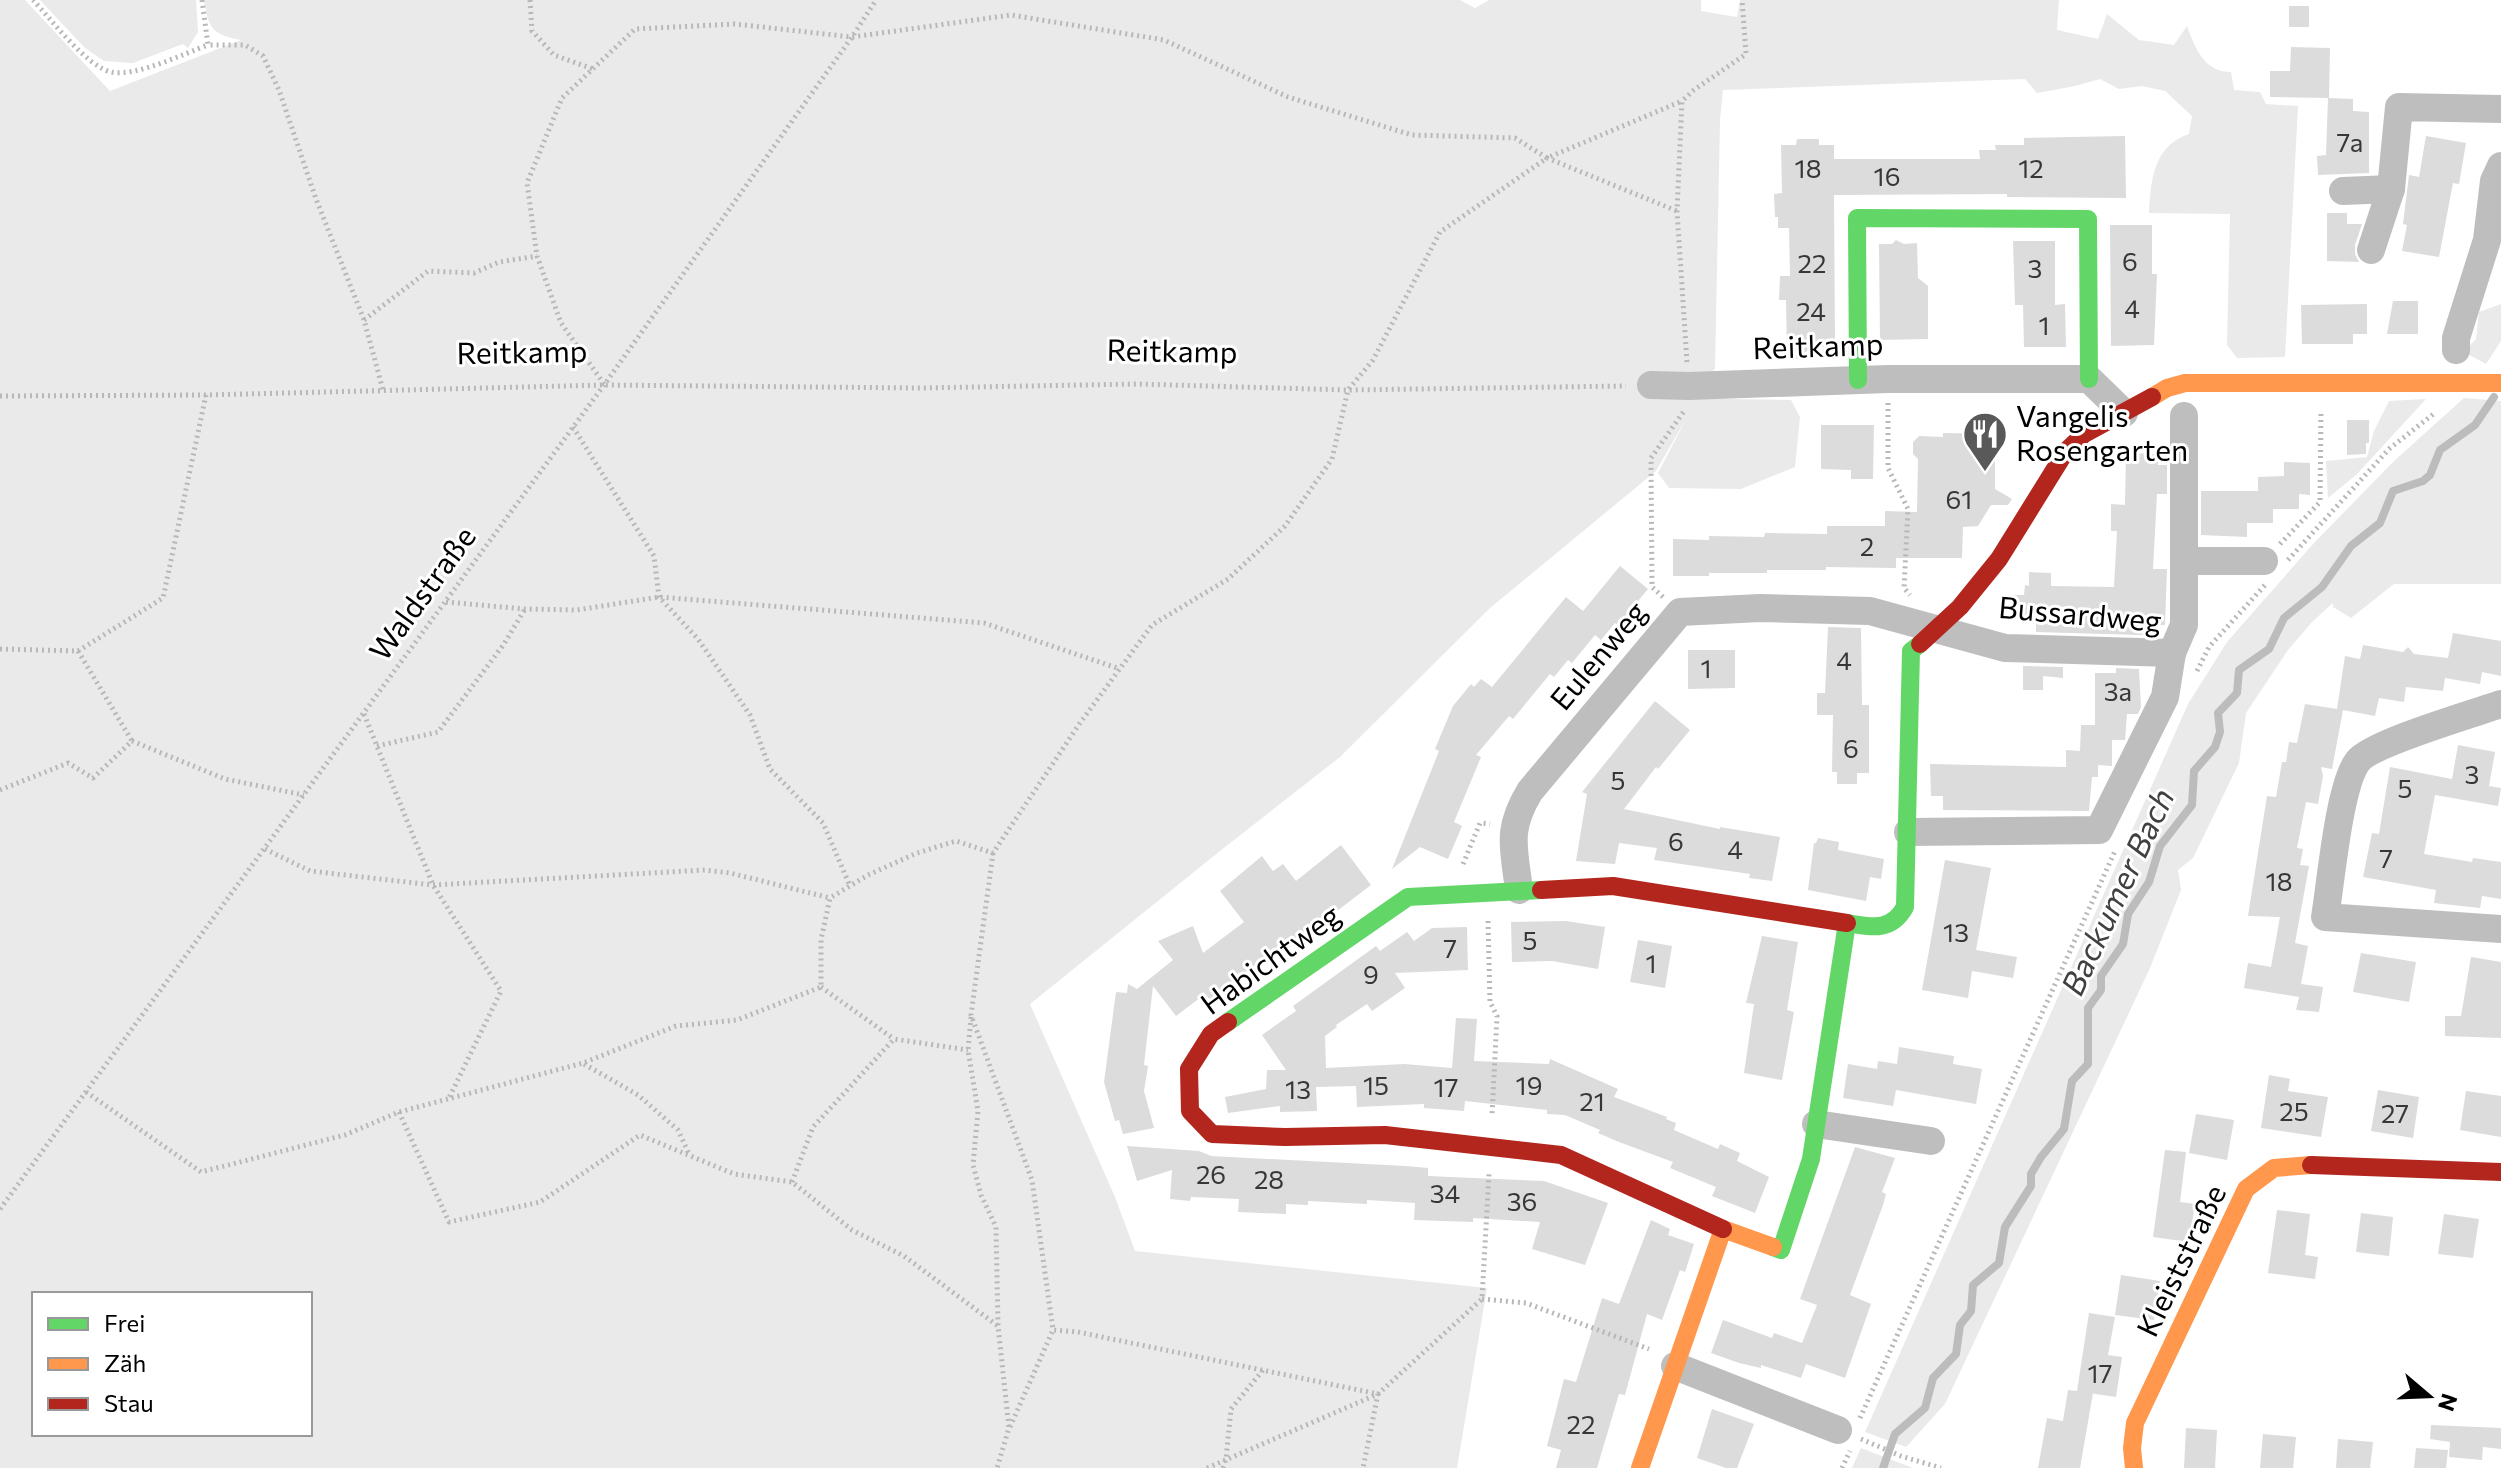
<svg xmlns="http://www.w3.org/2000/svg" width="2501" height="1468" font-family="Commissioner,sans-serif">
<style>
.green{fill:#eaeaea;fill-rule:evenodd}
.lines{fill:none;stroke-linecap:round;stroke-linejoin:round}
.stream{stroke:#bcbcbc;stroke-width:8}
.building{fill:#dcdcdc}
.path{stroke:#b8b8b8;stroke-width:5;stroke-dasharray:2 4;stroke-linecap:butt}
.street{stroke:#bebebe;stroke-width:28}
.fast{stroke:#63d668;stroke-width:18}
.slow{stroke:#ff974d;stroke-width:18}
.jam{stroke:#b3261e;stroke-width:18}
.labels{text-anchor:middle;stroke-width:6;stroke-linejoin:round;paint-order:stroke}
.number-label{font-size:26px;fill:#373737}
.street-label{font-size:30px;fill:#000;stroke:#fff}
.poi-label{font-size:30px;fill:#000;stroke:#fff;text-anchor:start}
.water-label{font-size:32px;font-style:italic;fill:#404040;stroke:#fff}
</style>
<rect width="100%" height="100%" fill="#fff"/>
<g class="green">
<path d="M0,0H25L110,91L241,40C212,34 209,30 204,0H1460L1475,8L1489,0H1701V11L1737,17L1740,0H2059L2057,30L2098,39L2107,14L2139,40L2174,45L2187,26C2195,48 2204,72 2231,72L2234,90L2260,92L2266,104L2298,106L2285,357L2237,358L2227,345L2230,214L2149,213C2151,180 2153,146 2189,134L2192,116L2165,91L2142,86L2119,89L2100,79L2075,86L2037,93L2025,79L1723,90L1720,120L1715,368L1700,396L1723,399L1791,400L1800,417L1795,467L1741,489L1669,488L1658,473L1686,419L1656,471L1490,608L1340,757L1220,851L1030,1004L1115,1197L1135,1251L1487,1288L1457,1468H0ZM34,1294H310V1434H34Z"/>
<polygon points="40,0 196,0 198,32 188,48 183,44 133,63 104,61 85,48"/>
<polygon points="2501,304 2501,341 2486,364 2464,352 2476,339 2479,312"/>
<polygon points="2464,398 2501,401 2501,584 2394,584 2351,618 2333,607 2333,603 2312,622 2288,650 2246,713 2239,763 2193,858 2178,870 2181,890 2150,968 1945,1404 1906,1447 1865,1432 2188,704 2227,642 2314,543 2394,461"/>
<polygon points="2426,399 2357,474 2328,498 2326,461 2367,457 2374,431 2389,401"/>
<polygon points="1861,1448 1913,1468 1852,1468"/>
</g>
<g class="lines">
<polyline class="stream" points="1883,1468 1895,1434 1925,1408 1933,1378 1956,1354 1960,1325 1971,1311 1973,1285 1999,1263 2005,1227 2031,1186 2031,1174 2041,1157 2064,1129 2072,1081 2088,1064 2088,1008 2101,990 2101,976 2123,944 2128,914 2149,882 2160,846 2192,805 2194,771 2215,747 2220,732 2218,713 2237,693 2239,670 2269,649 2284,618 2322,587 2351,546 2380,523 2393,491 2423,481 2430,475 2440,450 2475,425 2494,397"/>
</g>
<g class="building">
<rect x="2289" y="6" width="20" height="21"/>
<polygon points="2291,47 2330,48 2329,98 2270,97 2270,71 2290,71"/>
<polygon points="2328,98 2353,99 2353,111 2369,112 2369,173 2318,175 2317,156 2326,155"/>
<polygon points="2125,136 2126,198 2007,197 2007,194 1834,195 1835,347 1808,347 1808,359 1787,359 1786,300 1779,300 1780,276 1790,276 1789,228 1778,228 1778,217 1775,217 1774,194 1782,193 1781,145 1796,145 1797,139 1819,139 1819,145 1834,145 1834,159 1980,159 1979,150 1996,150 1995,145 2024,145 2024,138"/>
<polygon points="2426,136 2466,143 2459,184 2453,183 2439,257 2402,251 2407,225 2403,224 2409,175 2419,177"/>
<polygon points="2327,213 2347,213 2347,224 2362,224 2355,245 2355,254 2359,262 2327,261"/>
<polygon points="2110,225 2152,225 2152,274 2157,274 2154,345 2111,346"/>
<polygon points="1896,240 1904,244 1917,243 1918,278 1928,286 1928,339 1880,340 1879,244 1892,244"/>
<polygon points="2013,241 2055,241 2055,305 2065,304 2066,347 2024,347 2023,305 2015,305"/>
<polygon points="2393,301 2418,301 2418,334 2387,334"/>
<polygon points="2367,304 2367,334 2353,334 2353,344 2302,344 2301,305"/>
<polygon points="2347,420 2369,420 2369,443 2366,443 2366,454 2347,455"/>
<polygon points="1821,425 1874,425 1873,479 1851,479 1851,470 1821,469"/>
<polygon points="1943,433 1995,434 1995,489 2012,499 2008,505 1991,505 1978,526 1963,527 1962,558 1896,558 1896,568 1826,567 1826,570 1767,570 1767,573 1709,573 1709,576 1673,576 1673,539 1709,540 1709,536 1764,537 1765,533 1827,534 1827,526 1885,526 1885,511 1917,512 1918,459 1913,454 1913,442 1919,436 1943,437"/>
<polygon points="2126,453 2158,454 2158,465 2167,465 2167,494 2157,494 2153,569 2167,569 2165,625 2154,625 2154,634 2140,635 2036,632 2036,618 2013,617 2013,595 2024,595 2025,585 2029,586 2029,572 2051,573 2051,586 2114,587 2117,531 2111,531 2111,504 2125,505"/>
<polygon points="2284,462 2310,463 2310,495 2299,494 2299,509 2273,509 2273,523 2247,523 2247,537 2201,535 2201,491 2258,491 2258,477 2284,476"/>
<polygon points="1620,566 1648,589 1618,625 1615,623 1601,640 1595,635 1572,663 1568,660 1554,677 1550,674 1513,719 1509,716 1476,755 1481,757 1454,822 1462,826 1448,859 1420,847 1392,869 1439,751 1435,749 1453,706 1471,684 1474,687 1481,679 1492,687 1566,597 1583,611"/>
<polygon points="1828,627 1861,628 1862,705 1869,705 1869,773 1857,773 1857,784 1837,784 1837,772 1832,772 1833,715 1817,715 1817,693 1825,693"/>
<polygon points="2453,633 2501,641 2501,676 2482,672 2480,684 2445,678 2443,691 2406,687 2404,702 2379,698 2375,716 2343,710 2332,769 2321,767 2323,776 2318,804 2306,802 2297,848 2303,849 2300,865 2309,866 2295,943 2308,946 2301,984 2323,987 2319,1012 2296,1010 2299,997 2244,988 2248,963 2271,967 2280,917 2248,916 2267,796 2276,797 2282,762 2286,762 2289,742 2297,743 2305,704 2337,709 2345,656 2360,659 2363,645 2403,652 2408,647 2414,654 2448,658"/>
<polygon points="1688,650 1735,650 1735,688 1688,689"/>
<polygon points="2023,666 2063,667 2063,678 2043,676 2043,690 2023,690"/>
<polygon points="2116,668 2139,669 2141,707 2138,714 2127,714 2125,740 2112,740 2112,766 2098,765 2098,777 2092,777 2089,811 1943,810 1943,796 1931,796 1930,764 2066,767 2066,750 2080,751 2081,725 2095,725 2095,673 2116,673"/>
<polygon points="1655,701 1690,730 1658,769 1656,767 1624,809 1720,829 1720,827 1780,837 1772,881 1749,878 1750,874 1654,860 1657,848 1619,843 1615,864 1576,861 1587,794 1582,792"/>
<polygon points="2458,745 2495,752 2489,786 2501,788 2498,806 2435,795 2424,854 2472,862 2473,858 2501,862 2501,899 2482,896 2480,908 2434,903 2436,890 2363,877 2372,833 2379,834 2390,767 2452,779"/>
<polygon points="1818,838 1839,842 1838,850 1884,859 1881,879 1870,877 1866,901 1808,890 1814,843 1816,843"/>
<polygon points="1341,845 1371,885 1278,956 1274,951 1210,1000 1205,994 1176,1016 1153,986 1144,1065 1148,1066 1144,1091 1154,1128 1123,1134 1119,1120 1115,1121 1104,1082 1116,992 1127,993 1128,984 1137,989 1173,960 1158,941 1193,926 1203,953 1244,922 1220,891 1262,856 1273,871 1283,864 1296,881"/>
<polygon points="1945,860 1991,868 1976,950 2017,957 2013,978 1972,971 1968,998 1922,990"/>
<polygon points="1566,921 1605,927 1598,969 1552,961 1512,962 1511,922"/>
<polygon points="1467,927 1468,970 1395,973 1405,988 1372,1011 1367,1004 1336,1025 1337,1027 1325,1036 1326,1068 1404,1064 1452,1068 1456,1018 1477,1019 1474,1061 1549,1064 1550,1059 1618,1089 1614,1097 1667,1117 1666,1119 1676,1123 1674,1130 1718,1149 1720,1144 1740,1153 1737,1161 1769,1177 1755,1213 1712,1196 1716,1187 1670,1168 1673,1162 1619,1142 1598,1133 1600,1130 1565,1115 1547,1114 1547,1110 1465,1101 1464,1111 1424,1108 1424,1104 1357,1107 1356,1086 1316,1087 1317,1111 1280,1112 1280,1106 1228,1113 1225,1097 1266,1089 1267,1070 1286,1070 1262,1035 1296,1011 1293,1006 1376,946 1380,951 1407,932 1414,941 1432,928"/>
<polygon points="1762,936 1798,942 1787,1010 1794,1012 1782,1080 1744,1073 1754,1004 1746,1003"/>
<polygon points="1638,940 1672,946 1665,988 1630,982"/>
<polygon points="2361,953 2416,962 2409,1002 2353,992"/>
<polygon points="2471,957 2501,962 2501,1038 2445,1036 2445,1016 2461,1016"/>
<polygon points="1899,1047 1954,1056 1953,1064 1982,1069 1976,1104 1896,1090 1893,1106 1843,1098 1848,1064 1877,1069 1878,1061 1897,1064"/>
<polygon points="2269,1075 2290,1079 2288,1091 2328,1097 2321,1137 2261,1128"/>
<polygon points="2378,1090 2419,1097 2413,1138 2371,1131"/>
<polygon points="2466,1091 2501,1096 2501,1137 2460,1130"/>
<polygon points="2196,1114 2234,1120 2227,1160 2189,1153"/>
<polygon points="1127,1146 1199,1151 1211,1156 1406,1166 1428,1168 1428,1176 1544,1181 1608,1203 1585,1265 1532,1249 1540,1222 1473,1218 1473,1222 1414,1220 1415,1203 1367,1200 1367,1204 1308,1201 1308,1205 1286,1204 1286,1214 1238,1212 1239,1199 1191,1197 1190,1201 1170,1199 1172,1170 1137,1181"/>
<polygon points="1855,1147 1895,1158 1882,1192 1886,1194 1883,1205 1850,1295 1871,1304 1845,1378 1806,1364 1801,1378 1761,1365 1761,1368 1739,1363 1711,1353 1723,1320 1772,1338 1774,1333 1802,1343 1817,1305 1800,1299"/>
<polygon points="2165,1150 2186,1152 2180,1202 2195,1204 2189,1242 2153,1237"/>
<polygon points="2277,1210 2310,1214 2305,1255 2318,1257 2315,1279 2268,1273"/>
<polygon points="2361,1213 2393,1217 2389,1256 2356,1252"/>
<polygon points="2444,1214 2479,1219 2473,1258 2438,1254"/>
<polygon points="1651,1220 1670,1229 1668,1235 1694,1244 1685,1272 1680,1270 1662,1320 1647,1314 1625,1395 1619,1394 1597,1468 1556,1468 1561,1450 1547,1446 1564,1379 1576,1382 1602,1298 1619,1304"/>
<polygon points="2121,1275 2160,1281 2154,1320 2115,1315"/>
<polygon points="2089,1313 2115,1317 2108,1355 2122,1357 2116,1397 2089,1393 2093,1393 2080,1468 2038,1468 2047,1418 2063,1421 2068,1390 2077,1391"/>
<polygon points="1712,1409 1754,1424 1737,1468 1726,1468 1697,1458"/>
<polygon points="2431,1425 2501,1428 2501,1449 2483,1447 2482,1460 2449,1457 2450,1442 2430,1439"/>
<polygon points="2186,1428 2217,1430 2215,1468 2184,1468"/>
<polygon points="2263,1434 2296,1437 2293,1468 2260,1468"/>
<polygon points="2338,1439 2373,1442 2370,1468 2336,1468"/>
<polygon points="2416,1448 2448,1450 2446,1468 2414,1468"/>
</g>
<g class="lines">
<g class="path">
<path d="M33,0C51,19 86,66 111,72C136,77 183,54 208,45"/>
<polyline points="202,0 208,45 245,45 263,56 279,90 316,199 364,320 383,390"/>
<polyline points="530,0 532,31 554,55 593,69"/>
<polyline points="364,320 428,271 474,273 499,262 537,256"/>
<polyline points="1687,362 1677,211 1682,101 1694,90 1746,54 1742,0"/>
<polyline points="604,384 561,323 537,256 527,183 562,98 635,29 735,24 852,37 1011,15 1164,40 1288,97 1412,135 1515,138 1547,158 1682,101"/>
<polyline points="0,396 206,395 604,385 921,388 1136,384 1348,390 1626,386"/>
<polyline points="1888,403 1888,468 1908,509 1904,588 1910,595"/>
<polyline points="573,427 654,556 659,597 698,639 750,715 770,769 823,823 850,886"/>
<polyline points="2280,544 2320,502 2321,410"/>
<polyline points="2288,560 2389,449 2436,412"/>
<polyline points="1663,597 1652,587 1651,458 1684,411"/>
<polyline points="446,602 525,609 577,610 659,597 984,623 1120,669"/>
<polyline points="0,649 78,651 163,598 206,395"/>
<polyline points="78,651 132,741"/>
<polyline points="2197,671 2209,647 2265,585"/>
<polyline points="364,714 433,885 501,991 449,1098"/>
<polyline points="377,746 438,732 504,644 525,609"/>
<polyline points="0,790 68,763 93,778 132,741 225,779 304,795"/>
<polyline points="265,849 310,871 433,885 705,870 730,873 830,898"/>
<polyline points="993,853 971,1015 1032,1180 1053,1330 1078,1332 1378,1394 1363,1468"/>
<polyline points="1463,864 1480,823 1490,824"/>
<polyline points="1488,921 1490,1002 1497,1016 1492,1116"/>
<polyline points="821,987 894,1039"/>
<polyline points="971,1017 968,1050 978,1111 973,1165 981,1195 996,1227 998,1326 1009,1428 997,1468"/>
<polyline points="584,1064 638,1095 678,1130 689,1154"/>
<polyline points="86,1092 201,1172 345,1135 399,1112 583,1063 676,1026 737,1020 821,987 821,940 830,898 868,875 917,853 956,841 993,853 1080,723 1152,625 1228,579 1285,526 1332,459 1348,390 1373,360 1440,232 1547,158 1677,211"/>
<polyline points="399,1112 449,1222 540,1202 640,1135 734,1174 792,1182 852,1230 904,1256 998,1326"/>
<polyline points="792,1182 813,1127 894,1039 968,1050"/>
<polyline points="0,1209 604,385 852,37 876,0"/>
<polyline points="1482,1299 1526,1303 1649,1349"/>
<polyline points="1860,1418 2115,851"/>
<polyline points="1010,1427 1053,1330"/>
<polyline points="1861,1439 1901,1456 1941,1468"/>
<polyline points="1207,1468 1378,1394 1482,1299 1489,1174"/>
<polyline points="1223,1468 1226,1459 1231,1409 1263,1370"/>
<polyline points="1842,1468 1850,1451"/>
</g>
<g class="street">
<polyline points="2343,191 2391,189"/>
<polyline points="2371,250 2391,189 2399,107 2501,109"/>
<polyline points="2456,350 2456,338 2487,240 2494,181 2501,166"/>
<polyline points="1651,385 1689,386 1888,379 2089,379 2124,413"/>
<polyline points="2185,561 2264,561"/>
<path d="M2501,704C2475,713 2372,743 2358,761C2339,785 2331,882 2325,917L2501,929"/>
<polyline points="1908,832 2099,830 2165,697 2172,653 2184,625 2184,416"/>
<path d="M1519,890C1514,848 1506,830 1530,791L1680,612L1760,608L1870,611L2005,648L2172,653"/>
<polyline points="1816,1124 1931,1141"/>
<polyline points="1675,1366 1838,1430"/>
</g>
<g class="fast">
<polyline points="1858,380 1857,218 2088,219 2089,379"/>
<polyline points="1228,1022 1408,897 1541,890"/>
<path d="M1773,1247L1781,1250L1811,1159L1847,923C1872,927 1891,932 1905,907L1911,651L1920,644"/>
</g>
<g class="slow">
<polyline points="2152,397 2167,388 2185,383 2501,383"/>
<polyline points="1640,1468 1723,1229 1773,1247"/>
<polyline points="2134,1468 2132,1448 2135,1423 2246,1189 2274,1168 2311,1165"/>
</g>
<g class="jam">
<polyline points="1920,644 1960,607 1999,559 2066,451 2084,434 2152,397"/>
<polyline points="1541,890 1613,886 1847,923"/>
<polyline points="1228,1022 1211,1034 1189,1069 1190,1111 1212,1134 1285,1137 1385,1135 1561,1155 1723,1229"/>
<polyline points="2311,1165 2501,1172"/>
</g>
</g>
<defs>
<g id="restaurant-pin" transform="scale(2.3)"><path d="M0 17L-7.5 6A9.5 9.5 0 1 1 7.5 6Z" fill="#595959" stroke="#fff"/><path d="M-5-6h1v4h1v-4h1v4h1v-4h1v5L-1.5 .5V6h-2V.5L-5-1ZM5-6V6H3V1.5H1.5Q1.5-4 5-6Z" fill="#fff"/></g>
</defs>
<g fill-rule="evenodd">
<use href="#restaurant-pin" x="1985" y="434"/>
</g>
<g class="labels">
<g class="number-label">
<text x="2350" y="152">7a</text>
<text x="1808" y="178">18</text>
<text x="2031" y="178">12</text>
<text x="1887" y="186">16</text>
<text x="2130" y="271">6</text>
<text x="1812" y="273">22</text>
<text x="2035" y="278">3</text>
<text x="2132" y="318">4</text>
<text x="1811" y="321">24</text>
<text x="2044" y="335">1</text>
<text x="1959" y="509">61</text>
<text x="1867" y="556">2</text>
<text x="1844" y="670">4</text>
<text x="1706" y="678">1</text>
<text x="2118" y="701">3a</text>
<text x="1851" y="758">6</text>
<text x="2472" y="784">3</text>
<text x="1618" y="790">5</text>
<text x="2405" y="798">5</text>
<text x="1676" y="851">6</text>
<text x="1735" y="859">4</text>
<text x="2386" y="868">7</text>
<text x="2279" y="891">18</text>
<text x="1956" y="942">13</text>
<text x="1530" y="950">5</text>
<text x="1450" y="958">7</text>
<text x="1651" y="973">1</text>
<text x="1371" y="984">9</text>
<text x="1376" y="1095">15</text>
<text x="1529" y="1095">19</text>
<text x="1446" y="1097">17</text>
<text x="1298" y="1099">13</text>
<text x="1592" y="1111">21</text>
<text x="2294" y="1121">25</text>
<text x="2395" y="1123">27</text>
<text x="1211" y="1184">26</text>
<text x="1269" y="1189">28</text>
<text x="1445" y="1203">34</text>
<text x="1522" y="1211">36</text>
<text x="2100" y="1383">17</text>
<text x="1581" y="1434">22</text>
</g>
<g class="street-label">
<text transform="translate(1818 347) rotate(-2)" y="10">Reitkamp</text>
<text transform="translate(1172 352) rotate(1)" y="10">Reitkamp</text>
<text transform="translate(522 353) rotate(-1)" y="10">Reitkamp</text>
<text transform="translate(423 594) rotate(-54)" y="10">Waldstraße</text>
<text transform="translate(2080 615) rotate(5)" y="10">Bussardweg</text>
<text transform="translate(1599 656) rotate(-50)" y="10">Eulenweg</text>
<text transform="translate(1271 960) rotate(-36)" y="10">Habichtweg</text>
<text transform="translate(2182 1261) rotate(-64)" y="10">Kleiststraße</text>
</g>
<g class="poi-label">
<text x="2016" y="427">Vangelis<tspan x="2016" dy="34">Rosengarten</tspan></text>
</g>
<g class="water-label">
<text transform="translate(2118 892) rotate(-65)" y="11">Backumer Bach</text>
</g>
</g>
<rect x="32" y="1292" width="280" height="144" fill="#ffffff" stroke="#999999" stroke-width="2"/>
<rect x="48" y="1318" width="40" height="12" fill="#63d668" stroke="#999999" stroke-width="2"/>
<text x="104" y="1332" font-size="24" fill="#000000">Frei</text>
<rect x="48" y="1358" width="40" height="12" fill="#ff974d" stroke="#999999" stroke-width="2"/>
<text x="104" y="1372" font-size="24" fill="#000000">Zäh</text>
<rect x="48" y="1398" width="40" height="12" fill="#b3261e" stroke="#999999" stroke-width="2"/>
<text x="104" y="1412" font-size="24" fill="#000000">Stau</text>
<g transform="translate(2429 1396) rotate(109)" stroke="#ffffff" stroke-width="6" paint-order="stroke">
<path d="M0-6L14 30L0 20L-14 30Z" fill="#000000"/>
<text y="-12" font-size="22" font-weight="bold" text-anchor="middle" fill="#000000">N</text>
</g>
</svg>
